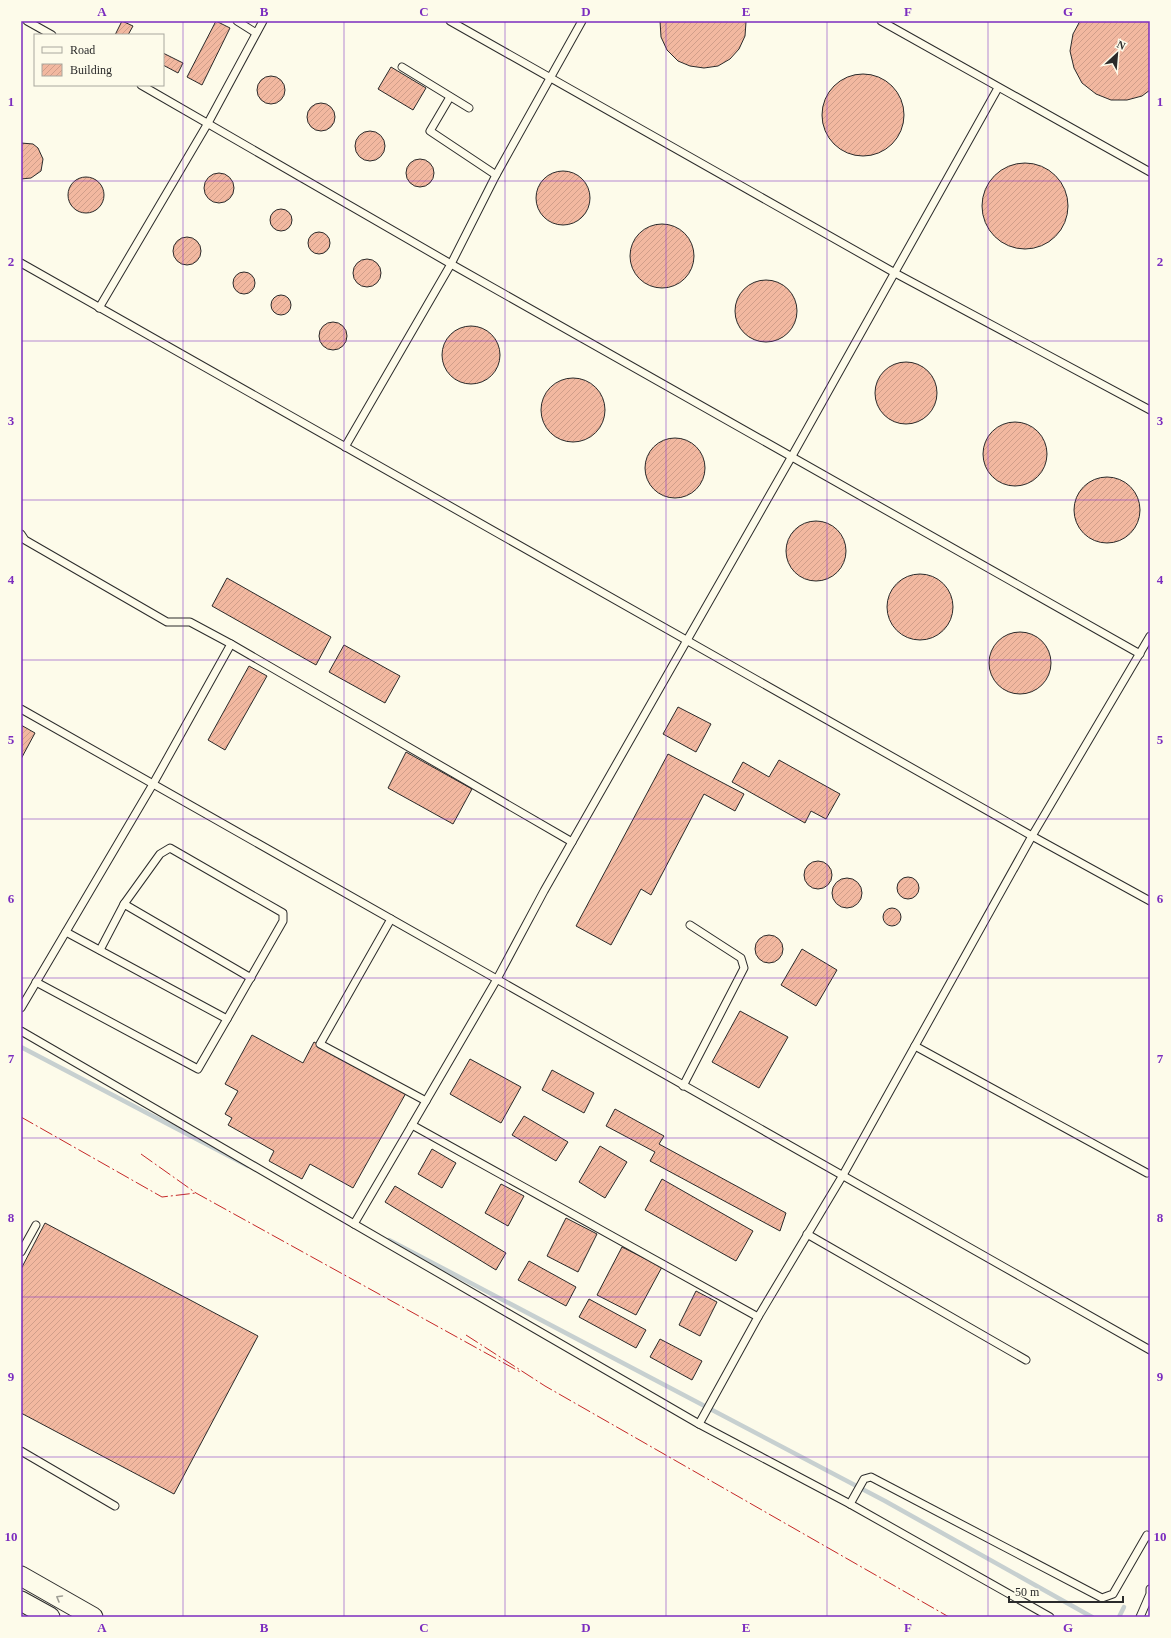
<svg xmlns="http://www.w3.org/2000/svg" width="1171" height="1638" font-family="'Times New Roman',serif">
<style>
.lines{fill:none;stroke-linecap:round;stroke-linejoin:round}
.stream{stroke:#c7d0d0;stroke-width:4.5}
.building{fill:url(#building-hatch);stroke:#2b2b2b}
.service-casing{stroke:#2b2b2b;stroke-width:9}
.secondary-casing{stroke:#2b2b2b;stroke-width:21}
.service{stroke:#fdfbea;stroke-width:7}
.secondary{stroke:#fdfbea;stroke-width:19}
.power{stroke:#c62828;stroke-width:1;stroke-dasharray:14 3 2 3;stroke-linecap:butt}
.oneway{stroke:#9e9d94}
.grid{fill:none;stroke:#7b2cbf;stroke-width:1;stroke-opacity:0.55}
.neatline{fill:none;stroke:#7b2cbf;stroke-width:1.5}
.grid-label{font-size:13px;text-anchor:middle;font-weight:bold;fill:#7b2cbf}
</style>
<defs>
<pattern id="building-hatch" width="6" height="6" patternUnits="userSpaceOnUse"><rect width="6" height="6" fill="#f2b8a0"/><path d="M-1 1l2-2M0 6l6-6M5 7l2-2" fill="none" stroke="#d09e8a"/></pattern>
</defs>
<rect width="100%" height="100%" fill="#fdfbea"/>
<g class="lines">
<g class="stream">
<polyline points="21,1047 248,1166"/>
<polyline points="389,1240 885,1501 1092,1617"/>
<polyline points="1119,1617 1124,1607"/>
</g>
</g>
<g class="building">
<polygon points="122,21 133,26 128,35 115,35"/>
<polygon points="216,21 230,28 202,85 187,77"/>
<polygon points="660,21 746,21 746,22 745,36 739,49 730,59 718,66 704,68 690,66 678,61 667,50 661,37"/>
<polygon points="1080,21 1150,21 1150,90 1142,96 1127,100 1111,100 1096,94 1082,83 1074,68 1070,51 1073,34"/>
<polygon points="163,53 183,63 178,73 163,65"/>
<polygon points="391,67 426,88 413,110 378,89"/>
<circle cx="863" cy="115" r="41"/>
<circle cx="271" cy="90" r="14"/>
<circle cx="321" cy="117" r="14"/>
<circle cx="370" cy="146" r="15"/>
<polygon points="21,143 33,144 38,148 43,159 41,171 31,178 21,179"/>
<circle cx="420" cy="173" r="14"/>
<circle cx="1025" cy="206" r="43"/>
<circle cx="563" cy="198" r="27"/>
<circle cx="219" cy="188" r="15"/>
<circle cx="86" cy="195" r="18"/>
<circle cx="281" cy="220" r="11"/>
<circle cx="662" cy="256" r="32"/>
<circle cx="319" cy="243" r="11"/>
<circle cx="187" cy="251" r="14"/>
<circle cx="367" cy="273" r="14"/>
<circle cx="244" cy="283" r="11"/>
<circle cx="766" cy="311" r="31"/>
<circle cx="281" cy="305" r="10"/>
<circle cx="333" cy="336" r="14"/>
<circle cx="471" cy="355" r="29"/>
<circle cx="906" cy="393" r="31"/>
<circle cx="573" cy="410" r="32"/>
<circle cx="1015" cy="454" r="32"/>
<circle cx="675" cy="468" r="30"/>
<circle cx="1107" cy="510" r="33"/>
<circle cx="816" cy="551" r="30"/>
<circle cx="920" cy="607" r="33"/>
<polygon points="227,578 331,637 316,665 212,606"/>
<circle cx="1020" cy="663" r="31"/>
<polygon points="344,645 400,676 385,703 329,672"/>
<polygon points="249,666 267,676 225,750 208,740"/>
<polygon points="678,707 711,724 696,752 663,734"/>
<polygon points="21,725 35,733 21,759"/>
<polygon points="406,752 472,789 453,824 388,788"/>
<polygon points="668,754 744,794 735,811 704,794 651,895 641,889 611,945 576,926"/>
<polygon points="779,760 840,794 826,819 811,811 805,823 732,782 743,762 769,777"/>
<circle cx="818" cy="875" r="14"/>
<circle cx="908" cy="888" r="11"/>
<circle cx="847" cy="893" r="15"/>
<circle cx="892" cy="917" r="9"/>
<circle cx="769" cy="949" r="14"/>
<polygon points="802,949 837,970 816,1006 781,985"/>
<polygon points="740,1011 788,1037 759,1088 712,1062"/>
<polygon points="252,1035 303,1063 314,1042 406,1093 353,1188 310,1164 302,1179 269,1161 274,1151 228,1125 232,1118 225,1114 238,1091 225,1084"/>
<polygon points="470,1059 521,1087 501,1123 450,1094"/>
<polygon points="552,1070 594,1093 584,1113 542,1090"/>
<polygon points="615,1109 664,1136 659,1144 786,1213 780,1231 650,1161 655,1152 606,1126"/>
<polygon points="524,1116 568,1142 556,1161 512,1135"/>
<polygon points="600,1146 627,1162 605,1198 579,1182"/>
<polygon points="432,1149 456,1163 442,1188 418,1174"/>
<polygon points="662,1179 753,1231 736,1261 645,1210"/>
<polygon points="501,1184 524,1196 508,1226 485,1213"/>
<polygon points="395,1186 506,1253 496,1270 385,1202"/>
<polygon points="566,1218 597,1234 578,1272 547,1256"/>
<polygon points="45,1223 258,1336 174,1494 21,1413 21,1269"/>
<polygon points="622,1247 662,1267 636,1315 597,1295"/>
<polygon points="529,1261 576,1287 566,1306 518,1280"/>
<polygon points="696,1291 717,1302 700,1336 679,1325"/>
<polygon points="589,1299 646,1330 636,1348 579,1317"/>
<polygon points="660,1339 702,1361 692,1380 650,1357"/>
</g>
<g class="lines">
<g class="service-casing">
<g id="service">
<polyline points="27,21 52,35"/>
<polyline points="237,21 256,33"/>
<polyline points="450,21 895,273 1150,410"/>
<polyline points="881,21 1150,172"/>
<polyline points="402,67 469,108"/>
<polyline points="141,85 451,264 1140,654"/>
<polyline points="450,97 430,131 496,175"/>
<polyline points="21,263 1032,836 1150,901"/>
<polyline points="99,308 208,123 263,21"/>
<polyline points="345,447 451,264 496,175 582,21"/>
<polyline points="21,534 25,540 167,622 190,622 231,644 572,842"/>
<polyline points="21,709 1150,1350"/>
<polyline points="391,919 320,1044 426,1101"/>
<polyline points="66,932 227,1019 283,921 283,913 170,848 160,854 124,904"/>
<polyline points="100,950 124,904 251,978"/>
<polyline points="36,982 198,1069 227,1019"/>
<polyline points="21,1008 153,784 231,644"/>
<polyline points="21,1031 699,1424 850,1504 1050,1617"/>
<polyline points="915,1046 1147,1173"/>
<polyline points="683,1086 744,968 741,958 690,925"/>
<polyline points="354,1224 412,1125"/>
<polyline points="807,1234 1026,1360"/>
<polyline points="21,1252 36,1225"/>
<polyline points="758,1317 412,1125 497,979 544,891 792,456 998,88"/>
<polyline points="699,1424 758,1317 843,1175 1032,836 1150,636"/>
<polyline points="21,1451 115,1506"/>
<polyline points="850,1504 864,1479 871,1477 1102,1598 1113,1594 1147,1535 1150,1537"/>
<polyline points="1140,1617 1150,1594 1150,1589"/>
</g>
</g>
<g class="secondary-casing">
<g id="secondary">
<polyline points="21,1576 93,1617"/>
<polyline points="21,1601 50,1617"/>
</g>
</g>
<use href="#service" class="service"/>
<use href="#secondary" class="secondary"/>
<g class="power">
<polyline points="21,1117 162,1197 196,1193"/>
<polyline points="141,1154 196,1193 522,1373"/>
<polyline points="466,1335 545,1386 949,1617"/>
</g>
</g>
<defs><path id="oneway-chevron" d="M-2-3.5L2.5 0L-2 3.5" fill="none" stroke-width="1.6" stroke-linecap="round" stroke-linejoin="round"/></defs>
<use class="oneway" href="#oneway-chevron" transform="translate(59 1598) rotate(-150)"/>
<path class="grid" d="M183,21V1617M344,21V1617M505,21V1617M666,21V1617M827,21V1617M988,21V1617M21,181H1150M21,341H1150M21,500H1150M21,660H1150M21,819H1150M21,978H1150M21,1138H1150M21,1297H1150M21,1457H1150"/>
<rect width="1171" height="1638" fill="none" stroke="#fdfbea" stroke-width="44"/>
<rect x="34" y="34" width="130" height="52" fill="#fdfbea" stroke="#a9a89e"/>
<rect x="42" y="47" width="20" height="6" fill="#fdfbea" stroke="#a9a89e"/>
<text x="70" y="54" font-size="12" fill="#2b2b2b">Road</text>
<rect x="42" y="64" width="20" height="12" fill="url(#building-hatch)" stroke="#a9a89e"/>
<text x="70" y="74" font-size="12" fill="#2b2b2b">Building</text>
<g transform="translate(1117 54) rotate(26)" stroke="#fdfbea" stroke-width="3" paint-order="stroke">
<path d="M0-3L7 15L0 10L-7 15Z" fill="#2b2b2b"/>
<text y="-6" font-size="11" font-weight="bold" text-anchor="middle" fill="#2b2b2b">N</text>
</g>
<path d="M1009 1596v6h114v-6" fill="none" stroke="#2b2b2b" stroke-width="2"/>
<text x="1015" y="1596" font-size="12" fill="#2b2b2b" stroke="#fdfbea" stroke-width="3" paint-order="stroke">50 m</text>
<rect x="22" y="22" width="1127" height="1594" class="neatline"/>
<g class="grid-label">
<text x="102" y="16">A</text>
<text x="264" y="16">B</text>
<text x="424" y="16">C</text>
<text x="586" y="16">D</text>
<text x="746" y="16">E</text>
<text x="908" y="16">F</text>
<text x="1068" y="16">G</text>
<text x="11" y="106">1</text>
<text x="1160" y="106">1</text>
<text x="11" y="266">2</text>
<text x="1160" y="266">2</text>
<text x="11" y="425">3</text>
<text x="1160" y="425">3</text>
<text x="11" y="584">4</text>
<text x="1160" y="584">4</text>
<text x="11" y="744">5</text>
<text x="1160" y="744">5</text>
<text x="11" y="903">6</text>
<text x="1160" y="903">6</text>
<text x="11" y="1063">7</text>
<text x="1160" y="1063">7</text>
<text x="11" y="1222">8</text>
<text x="1160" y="1222">8</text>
<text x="11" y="1381">9</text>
<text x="1160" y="1381">9</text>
<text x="11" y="1541">10</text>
<text x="1160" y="1541">10</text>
<text x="102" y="1632">A</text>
<text x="264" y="1632">B</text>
<text x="424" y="1632">C</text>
<text x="586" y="1632">D</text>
<text x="746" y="1632">E</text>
<text x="908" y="1632">F</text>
<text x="1068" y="1632">G</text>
</g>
</svg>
